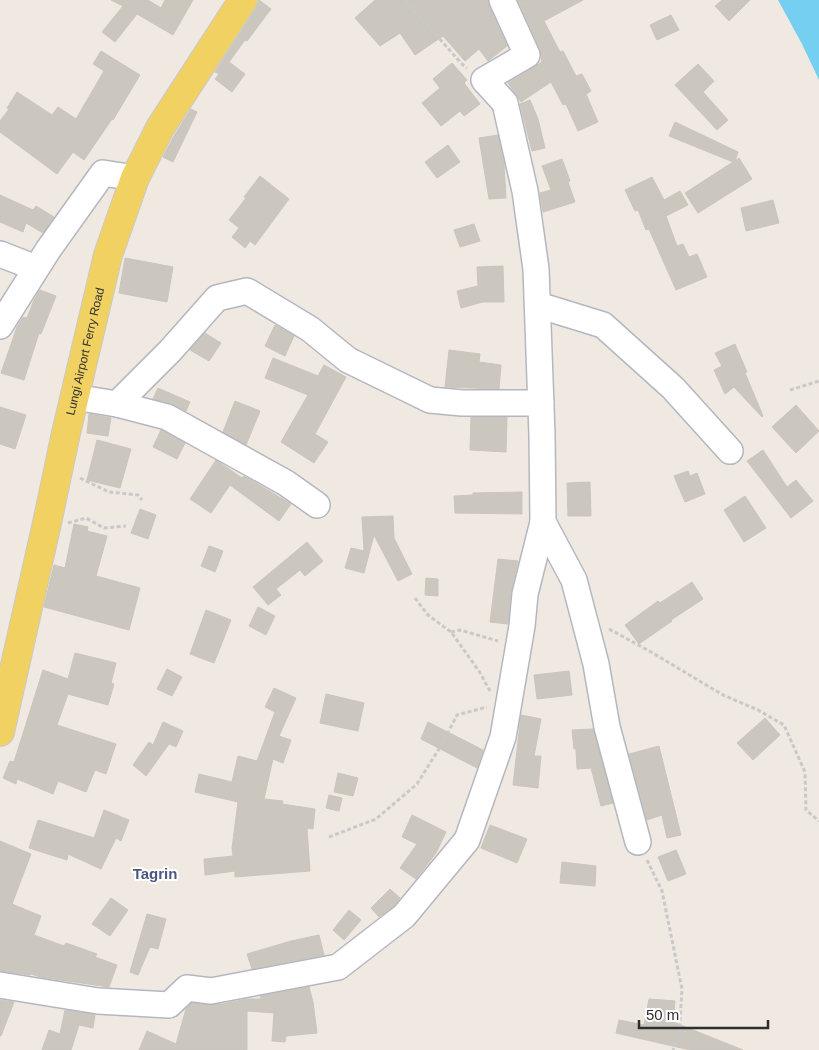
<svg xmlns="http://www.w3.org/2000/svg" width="819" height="1050" font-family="Arial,sans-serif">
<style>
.water{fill:#75cff0}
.building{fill:#cbc7bf;stroke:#cbc5ba}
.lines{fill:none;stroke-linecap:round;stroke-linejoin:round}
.minor-casing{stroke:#b4b7c1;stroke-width:28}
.major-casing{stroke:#c9c9c9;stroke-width:30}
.path{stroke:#c9c9c9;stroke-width:3;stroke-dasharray:4 2.5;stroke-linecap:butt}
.minor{stroke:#fff;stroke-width:25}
.major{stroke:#f2d163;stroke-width:28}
.labels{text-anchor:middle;stroke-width:4;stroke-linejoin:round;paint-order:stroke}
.street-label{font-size:12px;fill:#2e2e2e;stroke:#fff}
.quarter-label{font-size:15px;font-weight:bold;fill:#4d5680;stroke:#fff}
</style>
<rect width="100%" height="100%" fill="#efe9e1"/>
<polygon class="water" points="778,0 819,0 819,80 802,44"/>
<g class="building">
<polygon points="111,0 148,0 161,8 165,0 193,0 173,35 137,14 115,42 102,32 123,6"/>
<polygon points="259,0 271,9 247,41 245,40 229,62 245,74 232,92 215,79 219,74 215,72 256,8"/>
<polygon points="375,0 488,0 489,6 507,46 488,61 479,49 465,61 443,36 415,55 400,33 380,46 355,18"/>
<polygon points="518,0 583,0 544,21 560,52 563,51 576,76 582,74 591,91 586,94 598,122 578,131 566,104 563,105 551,82 521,102 508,83 542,62 540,49"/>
<polygon points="722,0 750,0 729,21 715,6"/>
<polygon points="671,15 679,30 657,40 650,25"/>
<polygon points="101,51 140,75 113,120 112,119 84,160 73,152 57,174 0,132 0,121 9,109 7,108 17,92 52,115 58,107 76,119 104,71 93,64"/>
<polygon points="452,63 467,80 464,83 480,104 464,116 460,111 441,126 422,103 440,88 433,79"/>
<polygon points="698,64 714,81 703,92 728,120 717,130 675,85"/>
<polygon points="530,100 538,119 545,148 532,151 520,104"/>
<polygon points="191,109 197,112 173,162 163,157 174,136"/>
<polygon points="675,122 738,152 735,161 739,158 752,179 698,213 685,193 733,162 669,136"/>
<polygon points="498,135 504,164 506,198 489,199 479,138"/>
<polygon points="448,145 460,162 437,178 425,162"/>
<polygon points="562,159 570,181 568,182 575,202 543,212 540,193 551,190 542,166"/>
<polygon points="260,176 289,199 255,245 250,241 245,248 232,237 239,228 229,220 246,198 244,197"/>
<polygon points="652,177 664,200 680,191 688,205 666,216 677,246 683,244 689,257 697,254 707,277 676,290 649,229 646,230 638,210 635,211 625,190"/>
<polygon points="0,195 33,210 36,206 54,217 43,233 26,223 23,232 0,222"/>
<polygon points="773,200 779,223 746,231 741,208"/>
<polygon points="474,224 480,241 460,247 454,230"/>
<polygon points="125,258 173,267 167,302 119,293"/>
<polygon points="503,266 504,302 483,302 461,308 457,291 478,286 477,267"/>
<polygon points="40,290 56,296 41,334 39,333 24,380 1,373 17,327 23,317 27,318 34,300"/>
<polygon points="275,325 294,336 285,356 265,346"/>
<polygon points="205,333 221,343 209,361 190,350"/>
<polygon points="735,344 747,372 745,373 763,416 762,417 734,387 725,394 714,370 722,366 715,353"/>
<polygon points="449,350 480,354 479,362 501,365 499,389 445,387"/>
<polygon points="273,358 318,376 324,365 346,377 315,434 328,442 314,463 281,442 308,395 265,378"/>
<polygon points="158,388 190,402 186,411 171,403 153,399"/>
<polygon points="235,401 260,411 246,445 223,432"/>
<polygon points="796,405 819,431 796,453 772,427"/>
<polygon points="0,407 26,415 15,449 0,444"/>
<polygon points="89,414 111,418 108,436 87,433"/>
<polygon points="471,417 507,417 506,452 470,450"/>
<polygon points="161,430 185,443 177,459 153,447"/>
<polygon points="97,440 131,449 120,488 87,480"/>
<polygon points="763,450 787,487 796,480 813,501 791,518 747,461"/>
<polygon points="216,460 242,478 244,476 291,504 279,521 230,485 211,513 190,499"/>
<polygon points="688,471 690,476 697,473 705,494 685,502 674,476"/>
<polygon points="590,482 591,516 568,516 567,483"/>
<polygon points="522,492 522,514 455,513 454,496 473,495 473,493"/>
<polygon points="745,496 766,528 744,542 724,510"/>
<polygon points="140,509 156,515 148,539 131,533"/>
<polygon points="393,516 394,538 412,574 398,581 374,535 364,573 345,568 351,548 364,551 362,517"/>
<polygon points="74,524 88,527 87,531 107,536 96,576 140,588 129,630 44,607 54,565 65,568"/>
<polygon points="307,542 323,561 305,576 300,570 276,589 281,595 268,605 253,587"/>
<polygon points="209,546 223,551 215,572 201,566"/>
<polygon points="498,559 518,561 511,591 508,624 490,622"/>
<polygon points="426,578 438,579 438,596 425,595"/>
<polygon points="692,582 703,599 671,620 672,621 639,644 625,625 658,601 660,603"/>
<polygon points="258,607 275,616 266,635 249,626"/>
<polygon points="206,610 231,620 214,663 190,654"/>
<polygon points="75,653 116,663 111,683 114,684 108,705 68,694 57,725 116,744 106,774 95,770 86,792 58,781 53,794 17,779 16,784 3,778 10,761 14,762 43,670 68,679"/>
<polygon points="167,669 182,677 172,696 157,689"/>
<polygon points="569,671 572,695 537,699 534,675"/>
<polygon points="274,688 296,698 279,736 291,740 283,763 273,759 264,799 283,801 282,804 315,809 313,829 307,828 310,871 235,877 235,871 205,875 204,859 233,856 232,848 238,802 195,792 199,774 232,782 238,756 257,761 275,712 265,707"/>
<polygon points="326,694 364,703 358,731 320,723"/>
<polygon points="521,715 541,719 534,756 541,756 538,788 513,785"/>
<polygon points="765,718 780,735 753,760 737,743"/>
<polygon points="163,722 183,731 176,747 169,744 146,776 133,765 149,742 153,745"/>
<polygon points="428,722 483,750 477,768 421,739"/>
<polygon points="593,729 613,803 601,806 591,768 577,769 576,749 574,749 572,730"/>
<polygon points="659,746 681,835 667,838 662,815 647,820 629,754"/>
<polygon points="338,773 358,778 353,796 334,792"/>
<polygon points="329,795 342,798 339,811 326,808"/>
<polygon points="104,810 129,820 121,841 116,838 101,869 68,854 67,860 29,848 38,820 94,838"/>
<polygon points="412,815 446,832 436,853 416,879 400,868 417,844 402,837"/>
<polygon points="490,825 527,839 517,863 481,848"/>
<polygon points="0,841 31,854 12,904 41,916 34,935 64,946 66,943 97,954 95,957 117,965 109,987 40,977 31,974 30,975 0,971"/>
<polygon points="676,850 686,874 668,881 658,857"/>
<polygon points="562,862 596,866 595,886 560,883"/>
<polygon points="390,889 400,898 394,906 379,917 371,908"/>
<polygon points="111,898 128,910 110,936 92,924"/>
<polygon points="349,910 361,920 344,940 333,930"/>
<polygon points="147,914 166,919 158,949 150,947 138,975 130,972"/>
<polygon points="319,935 324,955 252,969 247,954 291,941"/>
<polygon points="309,987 313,1002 317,1033 286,1036 285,1042 272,1041 274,1013 247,1011 247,1050 139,1050 147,1031 176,1044 186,1009 192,1003 210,1005 222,1004 248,999 261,999 260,996"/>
<polygon points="649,999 675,1001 673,1022 743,1050 690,1050 616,1033 619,1020 644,1025"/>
<polygon points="0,1000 14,1002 1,1036 0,1036"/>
<polygon points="65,1010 95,1015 93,1028 79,1025 71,1050 42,1050 49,1030 60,1034"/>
</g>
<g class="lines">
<g class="minor-casing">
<g id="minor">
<polyline points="502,0 527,55 484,80 505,103 525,191 536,269 542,435 543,522 574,580 596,664 607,727 638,842"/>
<polyline points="0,254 36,268"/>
<polyline points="538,305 603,325 673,388 730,451"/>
<polyline points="0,326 48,250 103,173 135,178"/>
<polyline points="74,397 117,404 170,351 217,298 247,291 310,329 348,360 430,400 462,403 541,403"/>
<polyline points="117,404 167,417 286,483 317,505"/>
<polyline points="0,985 98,1001 169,1005 187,988 211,991 338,967 404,916 467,840 503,737 522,626 525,594 543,522"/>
</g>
</g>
<g class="major-casing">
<g id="major">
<path id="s1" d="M0,732L47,523L66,433L108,255L135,178L160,128L243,0"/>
</g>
</g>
<g class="path">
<polyline points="405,0 462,64 467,68"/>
<polyline points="790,390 819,381"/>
<polyline points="80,478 109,492 138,495 142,500"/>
<polyline points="68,523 86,518 104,528 126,526"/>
<polyline points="415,598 428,615 451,632 479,671 490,691"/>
<polyline points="609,629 651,652 723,695 758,710 784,725 805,772 806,810 819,821"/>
<polyline points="451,632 460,630 498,641"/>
<polyline points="329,837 376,819 417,784 442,744 457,715 487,707"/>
<polyline points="647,860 662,891 682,989 679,1038 673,1050"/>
</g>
<use href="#minor" class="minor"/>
<use href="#major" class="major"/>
</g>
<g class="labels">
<g class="street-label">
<text dy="4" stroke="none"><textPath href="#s1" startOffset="390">Lungi Airport Ferry Road</textPath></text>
</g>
<g class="quarter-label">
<text x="155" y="879">Tagrin</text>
</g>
</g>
<path d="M639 1020v8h129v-8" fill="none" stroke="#2e2e2e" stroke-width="2.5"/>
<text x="646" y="1020" font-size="15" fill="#2e2e2e" stroke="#ffffff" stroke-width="4" paint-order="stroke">50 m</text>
</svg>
